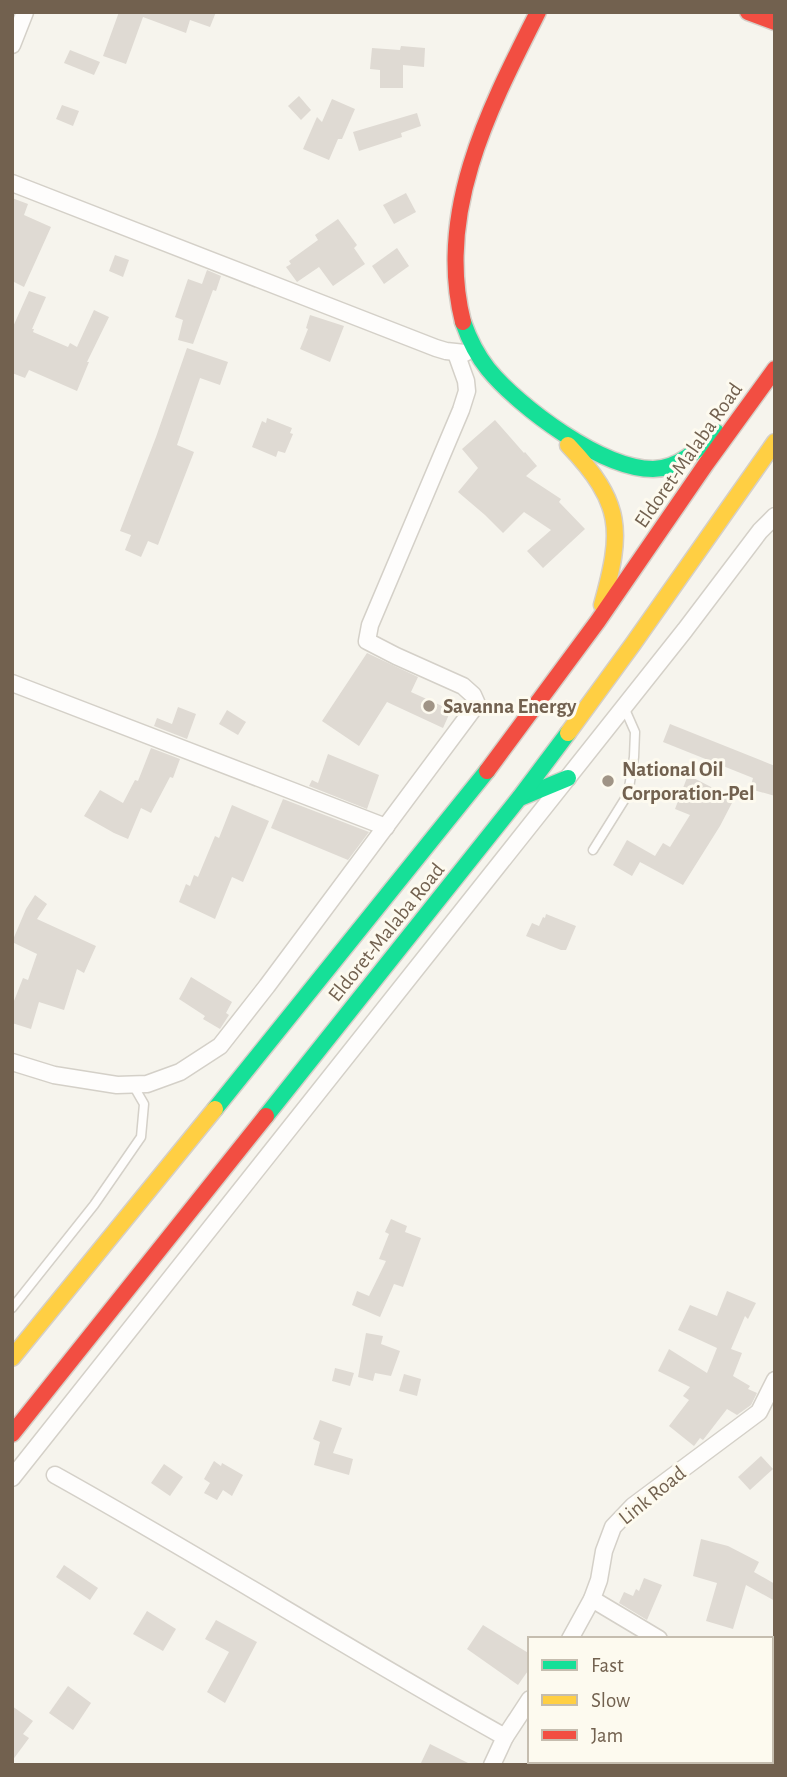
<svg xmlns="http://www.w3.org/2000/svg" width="787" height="1777" font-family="'Alegreya Sans',sans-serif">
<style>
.building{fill:#dfdad3}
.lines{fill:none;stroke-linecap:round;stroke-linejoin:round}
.lane-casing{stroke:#d4d0c8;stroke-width:11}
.street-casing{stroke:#d4d0c8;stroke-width:19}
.fast-casing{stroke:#d5cfc8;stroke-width:19}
.slow-casing{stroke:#d5cfc8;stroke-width:19}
.jam-casing{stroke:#d5cfc8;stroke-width:19}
.lane{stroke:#fefdfc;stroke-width:8}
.street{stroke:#fefdfc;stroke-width:16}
.fast{stroke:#16e098;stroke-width:16}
.slow{stroke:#ffcf43;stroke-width:16}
.jam{stroke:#f24e42;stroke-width:16}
.poi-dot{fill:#a09486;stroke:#fdfaef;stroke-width:2.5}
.labels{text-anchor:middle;stroke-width:6;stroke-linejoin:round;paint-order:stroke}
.street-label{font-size:21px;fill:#72614f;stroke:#fdfaef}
.poi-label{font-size:21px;font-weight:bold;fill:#72614f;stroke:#fdfaef;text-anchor:start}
</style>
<rect width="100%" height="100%" fill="#f6f4ed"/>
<g class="building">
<polygon points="119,12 216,12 210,27 190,20 186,33 143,17 126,64 103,56"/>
<polygon points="401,46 425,48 424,67 403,65 403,88 380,88 380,70 370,69 372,48 400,50"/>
<polygon points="70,50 100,62 94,75 64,63"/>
<polygon points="299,96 311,110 301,120 288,106"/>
<polygon points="332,99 355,109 342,139 338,139 329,160 303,149 317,117 322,122"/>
<polygon points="62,105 79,111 73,126 56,119"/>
<polygon points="417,113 421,126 401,133 402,137 359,151 353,132"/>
<polygon points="406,193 416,212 394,224 383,205"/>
<polygon points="12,198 28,204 24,215 51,227 24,287 12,281"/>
<polygon points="338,219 357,245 354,248 365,264 333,286 319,267 297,282 286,267 291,264 289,261 318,240 315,235"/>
<polygon points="397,248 409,266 384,284 372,266"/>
<polygon points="115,255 129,260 123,277 109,271"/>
<polygon points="207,270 221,276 216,291 213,290 193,344 178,340 183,320 175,317 188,279 202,284"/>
<polygon points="29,291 46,297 32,329 34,329 33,332 68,347 70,343 77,347 94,310 109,317 87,362 89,362 77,391 29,370 25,378 12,373 12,329"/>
<polygon points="310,315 344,326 330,362 300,349 308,329 306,328"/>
<polygon points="187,348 228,362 220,385 200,378 177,445 194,452 158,545 148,541 141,557 125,550 131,535 120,531 156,437"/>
<polygon points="267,418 292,428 290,433 293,434 285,453 278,451 276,457 252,447 262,421 266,423"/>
<polygon points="495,420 524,453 525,452 537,466 526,476 561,499 559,502 585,529 543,568 527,551 551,530 524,512 503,533 485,515 458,492 478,468 462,449"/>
<polygon points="367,653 418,677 411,692 451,710 443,728 387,702 359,746 322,721"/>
<polygon points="178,707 196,714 187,739 154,726 157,718 172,724"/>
<polygon points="227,710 246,722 238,735 219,724"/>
<polygon points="670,724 775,766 775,796 750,789 753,778 663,742"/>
<polygon points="151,748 180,759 173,778 170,777 151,813 141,808 128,839 114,833 84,816 100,790 123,803 135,780 138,781"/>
<polygon points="328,754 379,775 367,809 309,786 312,780 318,783"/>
<polygon points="688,775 734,799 720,826 683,885 640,862 632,876 613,865 627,840 655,856 663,843 670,847 690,815 675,809"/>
<polygon points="283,799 369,832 348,860 271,828"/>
<polygon points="232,805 269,821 243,882 232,877 215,919 179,902 186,884 190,886 194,875 198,877 215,836 219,838"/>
<polygon points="35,895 47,904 37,919 96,946 84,973 77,969 64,1010 39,1002 31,1029 12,1023 12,1006 23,978 28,980 37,954 12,942 26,909"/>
<polygon points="546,914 576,926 566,950 561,950 526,936 532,923 539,926 543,917 545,918"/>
<polygon points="191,977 232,1002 226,1013 229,1015 220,1029 203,1019 205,1016 179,999"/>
<polygon points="391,1219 407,1226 405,1232 421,1238 403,1287 394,1284 380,1317 352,1305 357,1291 369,1296 386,1261 379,1259 389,1234 385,1232"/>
<polygon points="727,1291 756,1303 748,1319 745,1316 731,1349 742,1353 733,1376 750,1386 748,1389 757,1393 751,1405 737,1415 727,1409 703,1440 700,1438 694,1446 669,1426 689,1400 683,1396 690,1387 658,1371 669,1349 707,1373 717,1348 678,1330 690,1305 717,1316"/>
<polygon points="366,1333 383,1336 381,1344 400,1351 391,1376 375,1373 373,1381 358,1377"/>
<polygon points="335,1368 354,1373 350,1386 332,1381"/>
<polygon points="404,1374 421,1379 417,1396 399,1391"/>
<polygon points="320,1420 342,1428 333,1453 353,1459 349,1475 314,1465 320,1442 313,1439"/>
<polygon points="761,1456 773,1469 750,1490 738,1477"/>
<polygon points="214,1461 221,1466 222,1463 243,1475 232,1496 223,1490 217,1500 204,1493 210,1483 204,1479"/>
<polygon points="164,1464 183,1477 170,1496 151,1483"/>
<polygon points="701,1539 728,1546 759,1562 754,1572 775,1584 775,1601 746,1585 733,1629 706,1621 717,1583 693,1576"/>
<polygon points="64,1565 98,1588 90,1600 56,1577"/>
<polygon points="644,1578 662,1585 647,1620 619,1603 624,1592 633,1596 636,1589 639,1591"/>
<polygon points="147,1611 176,1629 163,1651 133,1634"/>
<polygon points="216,1620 257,1642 225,1703 207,1692 229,1652 205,1639"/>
<polygon points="483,1625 530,1654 530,1668 518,1685 467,1649"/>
<polygon points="68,1686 91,1703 73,1730 49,1713"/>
<polygon points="12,1706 33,1721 23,1734 29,1738 12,1761"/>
<polygon points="430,1744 472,1765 420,1765"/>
</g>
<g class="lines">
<g class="lane-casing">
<g id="lane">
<polyline points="593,850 628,794 634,757 635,732 624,707"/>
<polyline points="12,1308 94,1205 141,1137 144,1104 133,1085"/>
</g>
</g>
<g class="street-casing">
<g id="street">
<polyline points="12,45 25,12"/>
<polyline points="12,183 436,348 446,351 465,353"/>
<polyline points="12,683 386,827"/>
<polyline points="12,1062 54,1075 117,1085 147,1084 180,1072 220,1046 267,986 477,704 473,695 463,686 396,656 367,641 370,625 461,410 467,391 466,381 456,353"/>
<path d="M55,1475C206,1559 353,1652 505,1737"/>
<polyline points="12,1478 685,630 760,531 775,516"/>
<polyline points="592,1599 659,1639"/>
<polyline points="570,1639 592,1599 599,1580 604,1551 613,1527 633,1506 759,1412 775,1380"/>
<polyline points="771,1700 775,1702"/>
<polyline points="492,1765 505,1737 530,1699"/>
</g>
</g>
<g class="fast-casing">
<g id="fast">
<path d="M463,322C469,339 476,354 488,369C519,407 602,469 653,469C678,469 699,449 716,432"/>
<polyline points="522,797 568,778"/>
<polyline points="215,1109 487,771"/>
<polyline points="266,1116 520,797 568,733"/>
</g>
</g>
<g class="slow-casing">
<g id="slow">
<path d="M568,445C623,503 623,530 602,605"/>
<polyline points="568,733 633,644 775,442"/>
<polyline points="12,1358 215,1109"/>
</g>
</g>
<g class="jam-casing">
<g id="jam">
<polyline points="748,12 775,22"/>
<path d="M463,322C435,212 490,107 538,12"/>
<polyline points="487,771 598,621 706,464 775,369"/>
<polyline points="12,1434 266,1116"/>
</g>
</g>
<use href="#lane" class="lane"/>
<use href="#street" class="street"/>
<use href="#fast" class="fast"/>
<use href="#slow" class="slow"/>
<use href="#jam" class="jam"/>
</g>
<g class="poi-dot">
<circle cx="429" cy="706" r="7"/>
<circle cx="608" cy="781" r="7"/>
</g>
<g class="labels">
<g class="street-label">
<text transform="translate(688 455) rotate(-55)" y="7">Eldoret-Malaba Road</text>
<text transform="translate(386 932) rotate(-51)" y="7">Eldoret-Malaba Road</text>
<text transform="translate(652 1495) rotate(-39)" y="7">Link Road</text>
</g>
<g class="poi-label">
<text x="443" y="713">Savanna Energy</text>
<text x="622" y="776">National Oil<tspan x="622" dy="24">Corporation-Pel</tspan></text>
</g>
</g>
<rect width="787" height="1777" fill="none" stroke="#72614f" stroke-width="28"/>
<rect x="528" y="1637" width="245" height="126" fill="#fdfaef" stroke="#c5bdaf" stroke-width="2"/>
<rect x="542" y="1660" width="35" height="10" fill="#16e098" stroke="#c5bdaf" stroke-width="2"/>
<text x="591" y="1672" font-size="21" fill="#72614f">Fast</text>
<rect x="542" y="1695" width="35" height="10" fill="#ffcf43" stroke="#c5bdaf" stroke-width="2"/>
<text x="591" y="1707" font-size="21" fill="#72614f">Slow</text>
<rect x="542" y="1730" width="35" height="10" fill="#f24e42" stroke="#c5bdaf" stroke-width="2"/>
<text x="591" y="1742" font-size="21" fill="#72614f">Jam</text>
</svg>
